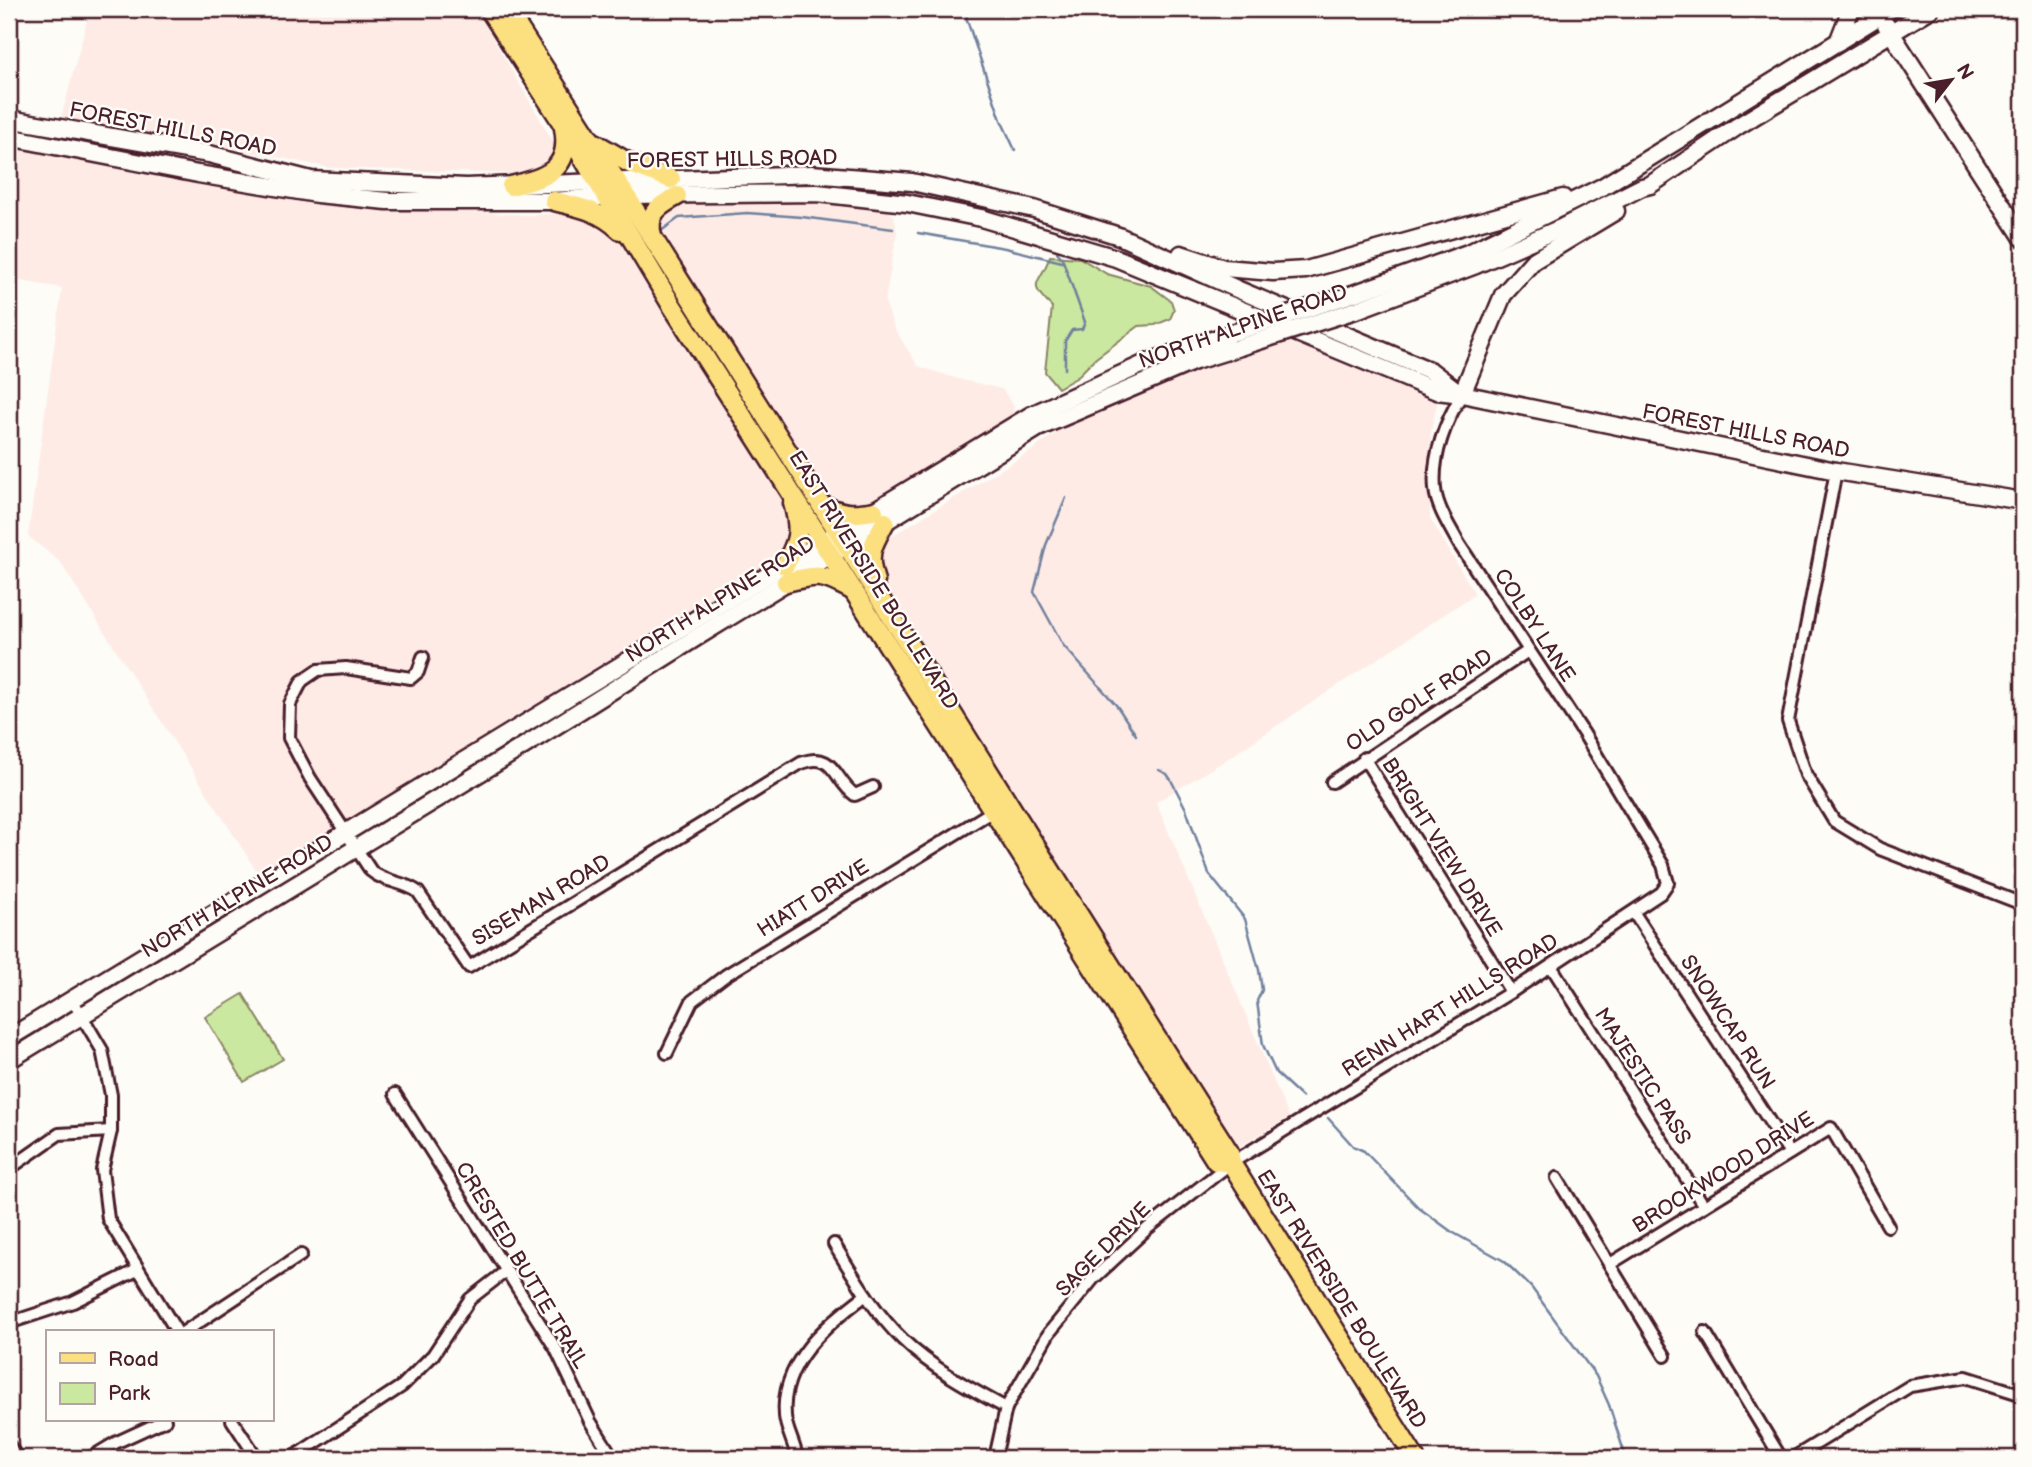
<svg xmlns="http://www.w3.org/2000/svg" width="2032" height="1467" font-family="'Balsamiq Sans',sans-serif">
<style>
.built{fill:#feebe6}
.green{fill:#cae89f;stroke:#8a8465;stroke-width:2}
.lines{fill:none;stroke-linecap:round;stroke-linejoin:round}
.stream{stroke:#71819d;stroke-width:2.5}
.street-casing{stroke:#4a1f2b;stroke-width:16}
.secondary-casing{stroke:#4a1f2b;stroke-width:21}
.primary-casing{stroke:#4a1f2b;stroke-width:23}
.street{stroke:#fdfcf7;stroke-width:10}
.secondary{stroke:#fdfcf7;stroke-width:16}
.primary{stroke:#fce080;stroke-width:18}
.secondary-bridge-casing{stroke:#4a1f2b;stroke-width:21;stroke-linecap:butt}
.secondary-bridge{stroke:#fdfcf7;stroke-width:16}
.labels{text-anchor:middle;stroke-width:5;stroke-linejoin:round;paint-order:stroke}
.street-label{font-size:21px;fill:#4a1f2b;stroke:#fdfcf7}
</style>
<rect width="100%" height="100%" fill="#fdfcf7"/>
<filter id="ink" filterUnits="userSpaceOnUse"><feTurbulence type="fractalNoise" baseFrequency=".0143" numOctaves="2"/><feDisplacementMap in="SourceGraphic" scale="14" xChannelSelector="R" yChannelSelector="G"/><feConvolveMatrix kernelMatrix="1 2 1 2 8 2 1 2 1" color-interpolation-filters="sRGB"/></filter>
<g filter="url(#ink)">
<g class="built">
<polygon points="90,9 476,9 554,143 557,155 546,166 518,174 330,168 261,154 60,122"/>
<polygon points="21,147 163,179 401,208 529,215 569,213 587,215 620,236 736,418 750,449 782,500 794,528 779,561 646,643 554,694 508,727 261,878 60,562 28,536 62,288 9,279 9,218"/>
<polygon points="716,201 804,201 887,210 894,216 897,233 885,301 894,328 918,366 958,379 1002,389 1014,406 1012,419 870,506 850,512 825,500 654,232 665,207 684,203"/>
<polygon points="1294,341 1438,399 1431,431 1430,518 1475,594 1221,763 1156,802 1289,1117 1237,1148 927,659 880,578 875,559 880,545 890,537 1028,453 1061,429 1087,415 1146,388 1217,362"/>
</g>
<g class="green">
<path d="M1050,256L1080,258L1107,274L1151,286L1171,301L1174,310L1170,319L1155,325L1139,326L1096,358L1076,378L1058,388L1045,372L1052,307C1025,281 1040,286 1050,256Z"/>
<polygon points="243,994 283,1059 244,1082 205,1017"/>
</g>
<g class="lines">
<g class="stream">
<polyline points="966,9 967,20 1001,120 1015,150"/>
<polyline points="661,231 679,218 747,213 802,217 893,229"/>
<polyline points="918,233 1005,248 1062,262"/>
<polyline points="1057,252 1062,258 1085,322 1082,329 1072,330 1065,341 1065,369"/>
<polyline points="1066,498 1046,545 1034,592 1063,645 1117,706 1136,735"/>
<polyline points="1159,770 1167,774 1171,780 1186,809 1209,874 1245,919 1259,970 1262,990 1257,1001 1263,1045 1276,1073 1302,1097"/>
<polyline points="1328,1118 1353,1146 1364,1151 1419,1208 1452,1232 1504,1261 1531,1287 1596,1376 1609,1405 1626,1458"/>
</g>
<g class="street-casing">
<g id="street">
<polyline points="1836,471 1788,721 1806,775 1834,821 1880,849 2017,902"/>
<path d="M423,657L418,672L411,678L346,668L318,670L302,681L290,704L289,738L310,778L371,871C385,883 404,881 418,892L469,967L801,763C835,750 834,781 855,795L873,787"/>
<polyline points="1364,758 1511,992"/>
<polyline points="1332,782 1528,651"/>
<polyline points="1634,913 1790,1153"/>
<polyline points="1551,966 1704,1206"/>
<polyline points="73,1001 102,1050 111,1095 111,1131 102,1170 108,1219 177,1332"/>
<polyline points="667,1053 692,1001 726,975 996,809"/>
<polyline points="395,1094 556,1349 590,1421 613,1458"/>
<polyline points="9,1169 59,1134 111,1131"/>
<polyline points="1557,1178 1665,1356"/>
<path d="M834,1244C854,1277 875,1313 903,1340C933,1369 971,1389 1006,1408"/>
<polyline points="1610,1264 1831,1128 1888,1226"/>
<polyline points="9,1323 73,1302 137,1270"/>
<polyline points="184,1332 301,1255"/>
<polyline points="1705,1332 1781,1458"/>
<polyline points="232,1420 257,1458"/>
<polyline points="9,1445 17,1458"/>
<polyline points="90,1458 115,1443 165,1420"/>
<polyline points="292,1458 402,1386 433,1355 470,1299 506,1271"/>
<path d="M797,1458C795,1444 786,1430 785,1416C780,1363 827,1324 866,1295"/>
<path d="M995,1458L1006,1408L1049,1333L1093,1279L1148,1228L1231,1163L1511,992L1661,893L1668,883L1663,865L1584,734L1459,544C1450,527 1437,508 1435,489C1432,456 1446,421 1462,394"/>
<polyline points="1793,1458 1910,1386 1966,1377 2023,1395"/>
</g>
</g>
<g class="secondary-casing">
<g id="secondary">
<polyline points="1886,25 2023,238"/>
<polyline points="1838,42 1851,9"/>
<polyline points="9,119 209,154 311,180 466,187 811,174 912,182 1034,209 1119,236 1239,290 1431,371 1460,393"/>
<polyline points="9,137 198,174 317,194 387,201 554,201 625,195 817,193 907,203 981,218 1116,258 1437,391 1462,394 1836,471 2023,501"/>
<polyline points="1181,254 1224,268 1273,272 1306,270 1563,198"/>
<polyline points="1353,294 1468,253 1602,187 1891,9"/>
<polyline points="1359,309 1476,265 1563,227 1642,187 1650,185 1738,126 1931,9"/>
<polyline points="1462,394 1503,295 1533,261 1616,211"/>
<polyline points="9,1038 1031,415 1146,363 1232,333"/>
<polyline points="9,1060 519,749 697,637 1038,428 1195,361 1240,347"/>
</g>
</g>
<g class="primary-casing">
<g id="primary">
<polyline points="489,9 558,116 671,304 1216,1161 1231,1163"/>
<path d="M506,9C751,387 986,772 1229,1152L1231,1163L1415,1458"/>
<polyline points="595,143 629,163 671,179"/>
<path d="M511,186C544,178 572,171 564,128"/>
<path d="M554,201C580,207 600,211 620,230"/>
<path d="M652,236C646,213 659,206 677,196"/>
<path d="M821,505C843,514 851,515 874,511"/>
<path d="M785,565C799,540 801,531 793,503"/>
<path d="M875,581C866,554 872,546 885,522"/>
<path d="M786,582C820,574 822,574 852,590"/>
</g>
</g>
<use href="#street" class="street"/>
<use href="#secondary" class="secondary"/>
<use href="#primary" class="primary"/>
<g class="secondary-bridge-casing">
<g id="secondary-bridge">
<polyline points="1232,333 1353,294"/>
<polyline points="1240,347 1359,309"/>
</g>
</g>
<use href="#secondary-bridge" class="secondary-bridge"/>
</g>
</g>
<g class="labels">
<g class="street-label">
<text transform="translate(173 129) rotate(11)" y="7">FOREST HILLS ROAD</text>
<text transform="translate(732 159) rotate(-1)" y="7">FOREST HILLS ROAD</text>
<text transform="translate(1243 326) rotate(-19)" y="7">NORTH ALPINE ROAD</text>
<text transform="translate(1746 431) rotate(11)" y="7">FOREST HILLS ROAD</text>
<text transform="translate(874 580) rotate(58)" y="7">EAST RIVERSIDE BOULEVARD</text>
<text transform="translate(720 599) rotate(-32)" y="7">NORTH ALPINE ROAD</text>
<text transform="translate(1535 625) rotate(57)" y="7">COLBY LANE</text>
<text transform="translate(1419 700) rotate(-33)" y="7">OLD GOLF ROAD</text>
<text transform="translate(1442 847) rotate(58)" y="7">BRIGHT VIEW DRIVE</text>
<text transform="translate(237 896) rotate(-31)" y="7">NORTH ALPINE ROAD</text>
<text transform="translate(813 898) rotate(-32)" y="7">HIATT DRIVE</text>
<text transform="translate(541 900) rotate(-31)" y="7">SISEMAN ROAD</text>
<text transform="translate(1450 1005) rotate(-32)" y="7">RENN HART HILLS ROAD</text>
<text transform="translate(1728 1022) rotate(57)" y="7">SNOWCAP RUN</text>
<text transform="translate(1643 1076) rotate(57)" y="7">MAJESTIC PASS</text>
<text transform="translate(1723 1172) rotate(-32)" y="7">BROOKWOOD DRIVE</text>
<text transform="translate(1103 1249) rotate(-45)" y="7">SAGE DRIVE</text>
<text transform="translate(522 1265) rotate(59)" y="7">CRESTED BUTTE TRAIL</text>
<text transform="translate(1342 1299) rotate(58)" y="7">EAST RIVERSIDE BOULEVARD</text>
</g>
</g>
<rect width="2032" height="1467" fill="none" stroke="#fdfcf7" stroke-width="35"/>
<rect x="18" y="18" width="1997" height="1432" fill="none" stroke="#4a1f2b" stroke-width="2.5" filter="url(#ink)"/>
<rect x="46" y="1330" width="228" height="91" fill="#fdfcf7" stroke="#b5a4a5" stroke-width="2"/>
<rect x="60" y="1353" width="35" height="10" fill="#fce080" stroke="#b5a4a5" stroke-width="2"/>
<text x="108" y="1366" font-size="21" fill="#4a1f2b">Road</text>
<rect x="60" y="1383" width="35" height="21" fill="#cae89f" stroke="#b5a4a5" stroke-width="2"/>
<text x="108" y="1400" font-size="21" fill="#4a1f2b">Park</text>
<g transform="translate(1951 80) rotate(59)" stroke="#fdfcf7" stroke-width="5" paint-order="stroke">
<path d="M0-5L12 26L0 18L-12 26Z" fill="#4a1f2b"/>
<text y="-10" font-size="19" font-weight="bold" text-anchor="middle" fill="#4a1f2b">N</text>
</g>
</svg>
